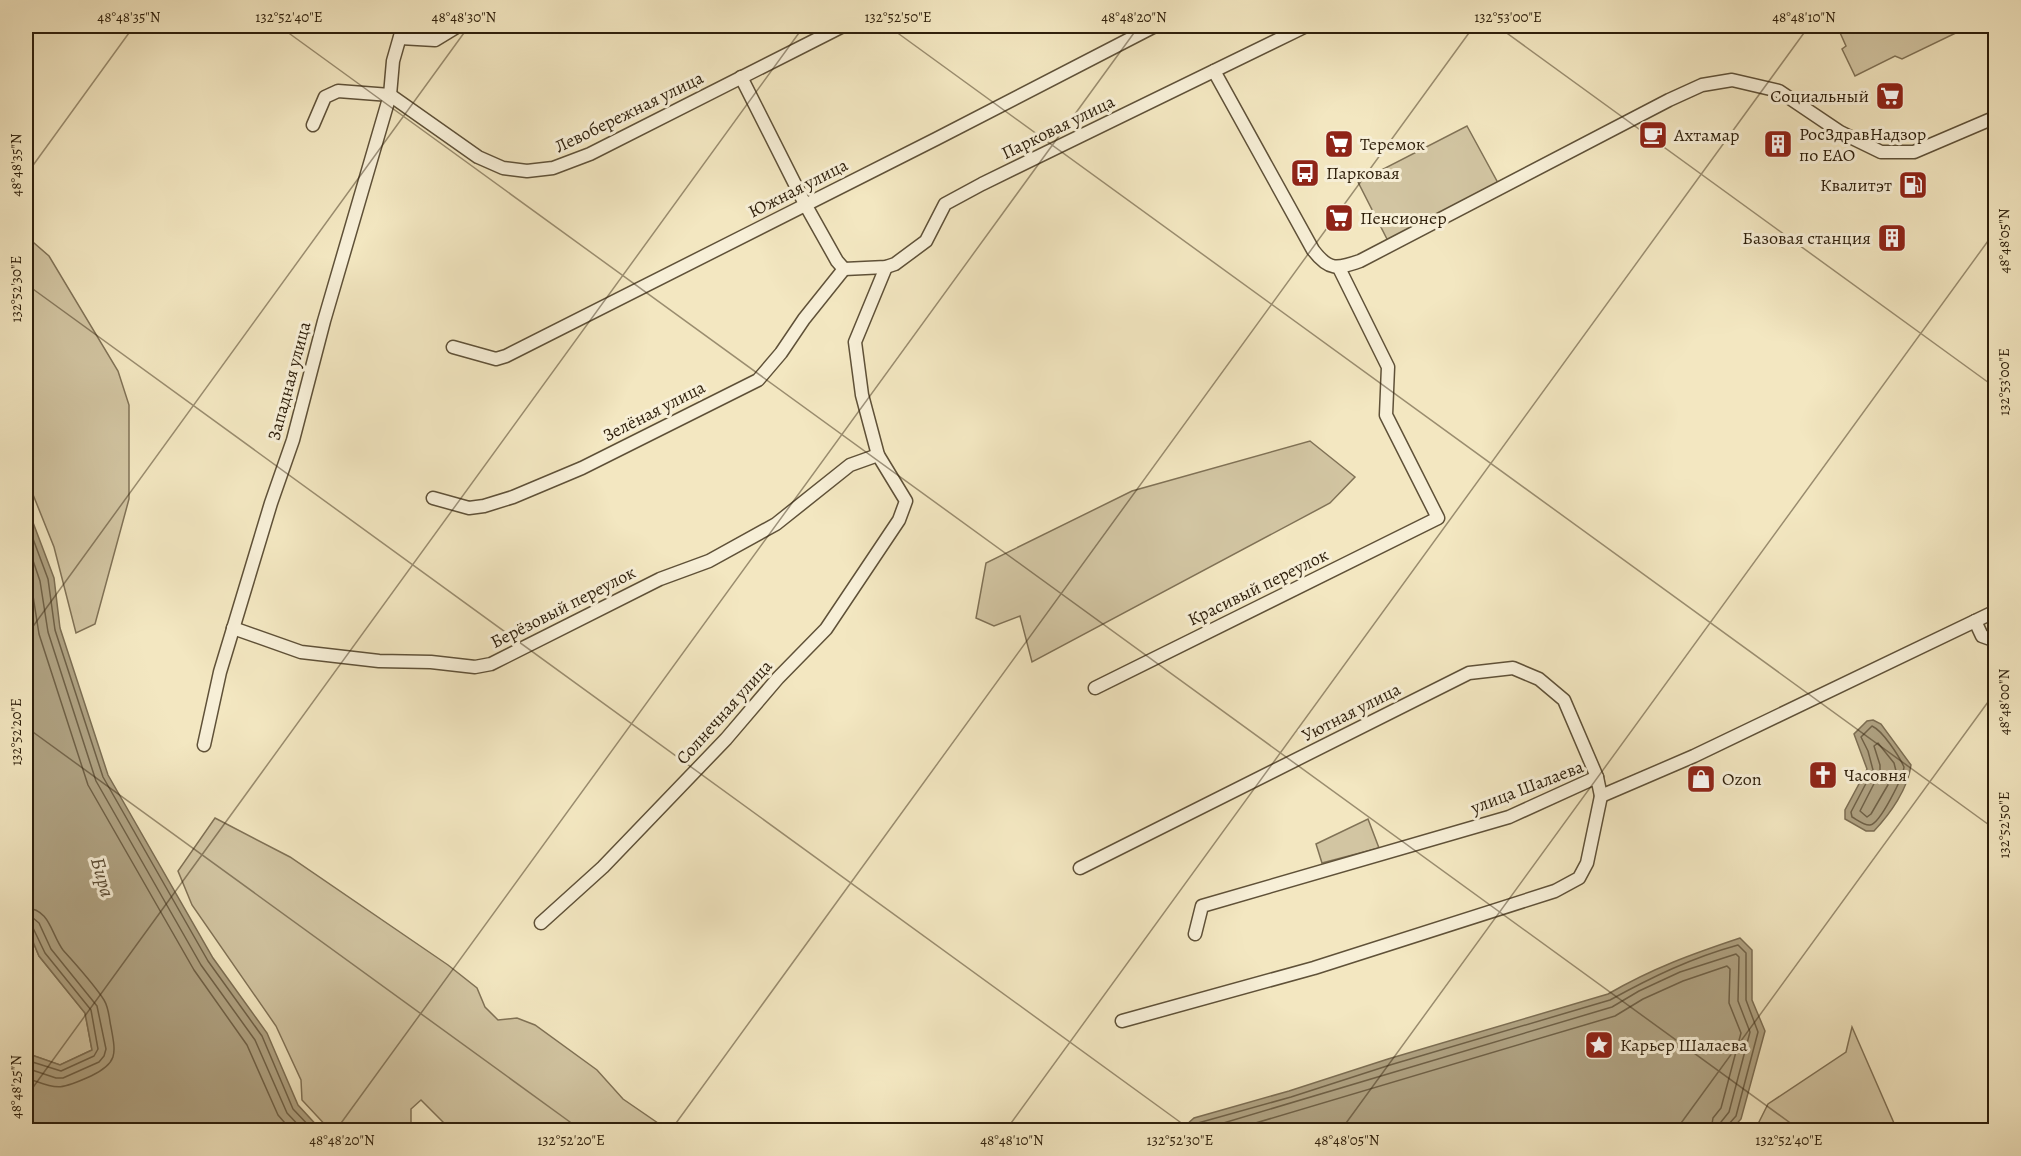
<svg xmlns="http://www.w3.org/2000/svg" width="2021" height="1156" font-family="Alegreya,serif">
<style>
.green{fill:#d2c5a2;stroke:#807256;stroke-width:1.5}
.water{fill:#b0a383;stroke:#7c6e53;stroke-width:1.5}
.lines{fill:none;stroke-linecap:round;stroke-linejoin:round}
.shore{stroke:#6f6147;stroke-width:1.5}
.street-casing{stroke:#5f5138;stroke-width:15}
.street{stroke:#f7efd7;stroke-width:12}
.ticks{fill:none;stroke:#2e1f0b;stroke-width:1.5;stroke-opacity:0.45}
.labels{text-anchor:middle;stroke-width:6;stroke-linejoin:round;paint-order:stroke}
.poi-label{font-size:18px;fill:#2e1f0b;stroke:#f7efd7;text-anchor:start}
.street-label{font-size:18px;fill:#2e1f0b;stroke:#f7efd7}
.water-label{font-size:20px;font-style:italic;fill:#5c4d35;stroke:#f7efd7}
.neatline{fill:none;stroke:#2e1f0b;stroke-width:2}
.ticks-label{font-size:15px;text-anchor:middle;fill:#2e1f0b}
</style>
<rect width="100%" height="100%" fill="#f3e7c1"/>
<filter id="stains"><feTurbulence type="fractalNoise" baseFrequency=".00333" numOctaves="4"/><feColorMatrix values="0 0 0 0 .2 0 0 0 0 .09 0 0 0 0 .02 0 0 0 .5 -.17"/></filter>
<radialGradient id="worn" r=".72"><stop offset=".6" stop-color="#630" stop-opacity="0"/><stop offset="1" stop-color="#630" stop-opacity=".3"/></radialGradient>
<g class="green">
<polygon points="1834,26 1961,26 1960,31 1902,59 1895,56 1855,76 1842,49 1846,46 1837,26"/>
<polygon points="1467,126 1498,183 1389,243 1358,182"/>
<polygon points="26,236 49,256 118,371 129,405 129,499 95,624 76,633 54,547 26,477"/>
<polygon points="1310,441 1355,477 1330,503 1032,662 1020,616 994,626 976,618 986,563 1132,491"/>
<polygon points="215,818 290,857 448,965 477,988 485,1007 498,1020 517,1018 535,1025 597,1070 623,1099 668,1130 451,1130 421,1100 411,1109 411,1130 330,1130 302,1100 301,1080 276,1026 192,905 178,871"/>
<polygon points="1368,819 1379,848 1322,863 1316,844"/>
<polygon points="26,925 39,956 85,1013 92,1050 60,1065 26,1053"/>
<polygon points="1852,1027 1897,1130 1755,1130 1768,1104 1846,1052"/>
</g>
<g class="water">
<polygon points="26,504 54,578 60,628 108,775 213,958 267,1033 298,1105 321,1130 26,1130 26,1053 60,1065 92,1050 85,1013 39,956 26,925"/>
<path d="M1873,720L1881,724L1911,765C1908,789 1890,814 1874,831H1866L1845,819V810L1867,769L1854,734L1867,721Z"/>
<path d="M1740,938L1752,950V1000L1765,1031L1741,1119L1731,1130H1185V1126L1194,1118L1289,1091L1388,1059L1608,994C1653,968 1692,954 1740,938Z"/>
</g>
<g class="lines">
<g class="shore">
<polyline points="26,520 48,579 55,630 103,777 208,961 262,1036 293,1109 313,1130"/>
<polyline points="26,540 40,581 48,632 96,781 201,965 255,1040 287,1113 303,1130"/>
<polyline points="26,565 31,583 39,634 88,785 194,970 247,1045 278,1115 291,1130"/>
<path d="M1872,726C1883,731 1899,756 1904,767C1903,777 1880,824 1870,825C1865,826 1856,819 1852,817L1851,812L1873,770L1868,751L1861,737Z"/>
<polygon points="1878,743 1894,763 1896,771 1871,814 1867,817 1860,811 1880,772 1880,765 1874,746"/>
<path d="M26,908C50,909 51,934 63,950C77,966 93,983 104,1000C109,1008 109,1018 111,1027C116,1054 118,1063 91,1076C58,1091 59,1089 26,1078"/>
<polyline points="26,917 33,918 39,923 51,949 97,1006 106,1049 104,1056 99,1062 63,1078 56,1078 26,1068"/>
<polyline points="26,925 33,928 45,953 91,1010 98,1049 94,1056 61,1071 26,1060"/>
<path d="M1191,1130L1198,1123L1291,1097L1390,1065L1610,1000C1652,977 1691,958 1738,945L1746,953V1000L1758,1032L1736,1116L1728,1125L1727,1130"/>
<polyline points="1200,1130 1612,1007 1639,991 1680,972 1736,954 1739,957 1738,1001 1750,1032 1729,1112 1721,1122 1720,1130"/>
<polyline points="1232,1130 1615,1016 1643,999 1683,981 1727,966 1730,969 1729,1003 1741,1033 1721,1108 1713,1118 1711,1130"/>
</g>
<g class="street-casing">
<g id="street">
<polyline points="400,38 435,40 458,26"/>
<path d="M1214,71L1313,250C1329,271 1337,269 1360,261L1669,100L1702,85L1732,80L1779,91L1840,132L1881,152H1914L1996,117"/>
<polyline points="741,77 805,204 837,261 844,269"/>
<polyline points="313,125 325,97 338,91 390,95 478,157 503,168 527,171 553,168 590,154 843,26"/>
<polyline points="844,269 886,267 895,264 926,241 945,204 982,184 1306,26"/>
<polyline points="453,347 496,359 506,356 936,139 1155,26"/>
<polyline points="433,498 469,508 484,506 513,497 582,468 758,380 781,353 804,319 844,269"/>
<polyline points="1975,621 1982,636 1996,641"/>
<polyline points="233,628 301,652 379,661 431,662 475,667 491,664 660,579 709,561 776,524 850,465 878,455"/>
<polyline points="1095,688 1438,518 1386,415 1388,367 1339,268"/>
<polyline points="204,745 220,672 271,503 293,440 324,321 390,95 393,61 403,26"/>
<polyline points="1080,868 1469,673 1513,668 1539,679 1564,700 1597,777"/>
<polyline points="541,923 603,867 726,739 778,678 826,629 899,520 906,501 878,455 862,395 855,342 886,267"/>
<polyline points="1195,934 1202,906 1509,817 1597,777 1601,796 1694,756 1996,611"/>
<polyline points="1122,1021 1314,968 1555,891 1579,878 1587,863 1601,796"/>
</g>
</g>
<use href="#street" class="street"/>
</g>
<path class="ticks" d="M279,26L1800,1130M888,26L1996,830M1497,26L1996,388M26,175L134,26M26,284L1191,1130M26,636L469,26M26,727L581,1130M26,1097L804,26M336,1130L1139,26M671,1130L1474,26M1006,1130L1809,26M1341,1130L1996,230M1676,1130L1996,691"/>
<defs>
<g id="supermarket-square" transform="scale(1.5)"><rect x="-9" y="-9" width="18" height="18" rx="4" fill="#8f2418" stroke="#f7efd7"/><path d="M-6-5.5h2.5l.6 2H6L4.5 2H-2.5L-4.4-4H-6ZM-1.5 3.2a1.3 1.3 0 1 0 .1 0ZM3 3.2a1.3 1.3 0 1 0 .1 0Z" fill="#fff"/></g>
<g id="cafe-square" transform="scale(1.5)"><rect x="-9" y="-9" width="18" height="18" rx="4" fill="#8f2418" stroke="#f7efd7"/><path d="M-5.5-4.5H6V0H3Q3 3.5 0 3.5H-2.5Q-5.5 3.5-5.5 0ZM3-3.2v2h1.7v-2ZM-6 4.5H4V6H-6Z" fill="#fff"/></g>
<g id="building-square" transform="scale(1.5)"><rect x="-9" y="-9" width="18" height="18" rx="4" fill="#8f2418" stroke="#f7efd7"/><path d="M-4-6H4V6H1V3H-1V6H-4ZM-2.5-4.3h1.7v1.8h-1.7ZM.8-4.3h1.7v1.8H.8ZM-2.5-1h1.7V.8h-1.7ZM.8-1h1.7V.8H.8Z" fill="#fff"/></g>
<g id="bus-square" transform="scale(1.5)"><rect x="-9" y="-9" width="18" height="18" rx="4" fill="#8f2418" stroke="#f7efd7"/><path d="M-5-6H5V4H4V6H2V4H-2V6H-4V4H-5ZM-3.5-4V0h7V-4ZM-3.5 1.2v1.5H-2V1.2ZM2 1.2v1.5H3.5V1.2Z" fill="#fff"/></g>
<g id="fuel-square" transform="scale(1.5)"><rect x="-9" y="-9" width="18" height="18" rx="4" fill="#8f2418" stroke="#f7efd7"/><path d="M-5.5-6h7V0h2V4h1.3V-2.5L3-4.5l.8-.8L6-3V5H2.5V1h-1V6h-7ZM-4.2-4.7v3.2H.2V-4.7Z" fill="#fff"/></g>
<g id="church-square" transform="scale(1.5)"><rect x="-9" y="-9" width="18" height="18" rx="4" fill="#8f2418" stroke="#f7efd7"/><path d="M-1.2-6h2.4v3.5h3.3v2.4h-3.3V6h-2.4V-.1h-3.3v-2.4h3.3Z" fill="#fff"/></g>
<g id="shop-square" transform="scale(1.5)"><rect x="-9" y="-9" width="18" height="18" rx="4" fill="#8f2418" stroke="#f7efd7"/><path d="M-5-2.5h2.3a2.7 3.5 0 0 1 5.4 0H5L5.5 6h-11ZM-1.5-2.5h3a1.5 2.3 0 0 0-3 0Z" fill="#fff"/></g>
<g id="sight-square" transform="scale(1.5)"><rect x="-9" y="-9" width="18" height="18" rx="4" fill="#8f2418" stroke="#f7efd7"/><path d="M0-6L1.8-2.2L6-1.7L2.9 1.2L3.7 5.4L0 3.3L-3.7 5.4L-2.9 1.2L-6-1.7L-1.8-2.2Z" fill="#fff"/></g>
</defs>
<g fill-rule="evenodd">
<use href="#supermarket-square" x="1890" y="96"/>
<use href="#cafe-square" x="1653" y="135"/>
<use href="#supermarket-square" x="1339" y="144"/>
<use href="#building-square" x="1778" y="144"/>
<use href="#bus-square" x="1305" y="173"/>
<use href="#fuel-square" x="1913" y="185"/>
<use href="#supermarket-square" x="1339" y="218"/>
<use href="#building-square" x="1892" y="238"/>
<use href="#church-square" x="1823" y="775"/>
<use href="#shop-square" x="1701" y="779"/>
<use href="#sight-square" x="1599" y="1045"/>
</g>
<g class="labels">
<g class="poi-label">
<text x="1869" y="102" text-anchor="end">Социальный</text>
<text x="1799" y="140">РосЗдравНадзор<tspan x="1799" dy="21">по ЕАО</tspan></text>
<text x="1674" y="141">Ахтамар</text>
<text x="1360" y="150">Теремок</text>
<text x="1326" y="179">Парковая</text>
<text x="1892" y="191" text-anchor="end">Квалитэт</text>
<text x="1360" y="224">Пенсионер</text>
<text x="1871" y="244" text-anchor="end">Базовая станция</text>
<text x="1844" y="781">Часовня</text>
<text x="1722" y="785">Ozon</text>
<text x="1620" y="1051">Карьер Шалаева</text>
</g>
<g class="street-label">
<text transform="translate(629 112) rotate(-26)" y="6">Левобережная улица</text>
<text transform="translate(1058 127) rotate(-26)" y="6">Парковая улица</text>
<text transform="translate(798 188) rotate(-27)" y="6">Южная улица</text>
<text transform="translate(289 381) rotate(-75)" y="6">Западная улица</text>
<text transform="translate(654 411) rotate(-27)" y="6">Зелёная улица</text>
<text transform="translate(1258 587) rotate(-26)" y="6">Красивый переулок</text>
<text transform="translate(563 607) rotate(-27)" y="6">Берёзовый переулок</text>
<text transform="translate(724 712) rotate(-48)" y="6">Солнечная улица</text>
<text transform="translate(1351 712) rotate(-27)" y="6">Уютная улица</text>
<text transform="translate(1527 787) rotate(-21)" y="6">улица Шалаева</text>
</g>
<g class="water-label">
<text transform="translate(103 877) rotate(74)" y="7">Бира</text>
</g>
</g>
<rect width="2021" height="1156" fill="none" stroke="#f3e7c1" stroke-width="66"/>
<rect x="33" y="33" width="1955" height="1090" class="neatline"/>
<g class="ticks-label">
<text x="129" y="22">48°48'35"N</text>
<text x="289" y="22">132°52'40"E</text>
<text x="464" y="22">48°48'30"N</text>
<text x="898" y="22">132°52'50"E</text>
<text x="1134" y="22">48°48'20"N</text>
<text x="1508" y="22">132°53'00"E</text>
<text x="1804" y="22">48°48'10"N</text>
<text transform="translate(16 165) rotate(-90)" y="5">48°48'35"N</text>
<text transform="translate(2004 241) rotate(-90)" y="5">48°48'05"N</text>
<text transform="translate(16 289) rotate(-90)" y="5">132°52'30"E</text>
<text transform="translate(2004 382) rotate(-90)" y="5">132°53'00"E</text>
<text transform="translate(2004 702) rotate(-90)" y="5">48°48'00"N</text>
<text transform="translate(16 732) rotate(-90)" y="5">132°52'20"E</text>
<text transform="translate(2004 825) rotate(-90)" y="5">132°52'50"E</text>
<text transform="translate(16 1087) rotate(-90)" y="5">48°48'25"N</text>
<text x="342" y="1145">48°48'20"N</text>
<text x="571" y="1145">132°52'20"E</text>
<text x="1012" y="1145">48°48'10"N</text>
<text x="1180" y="1145">132°52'30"E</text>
<text x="1347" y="1145">48°48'05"N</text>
<text x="1789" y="1145">132°52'40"E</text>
</g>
<rect width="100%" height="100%" filter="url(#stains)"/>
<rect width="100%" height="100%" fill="url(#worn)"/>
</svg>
